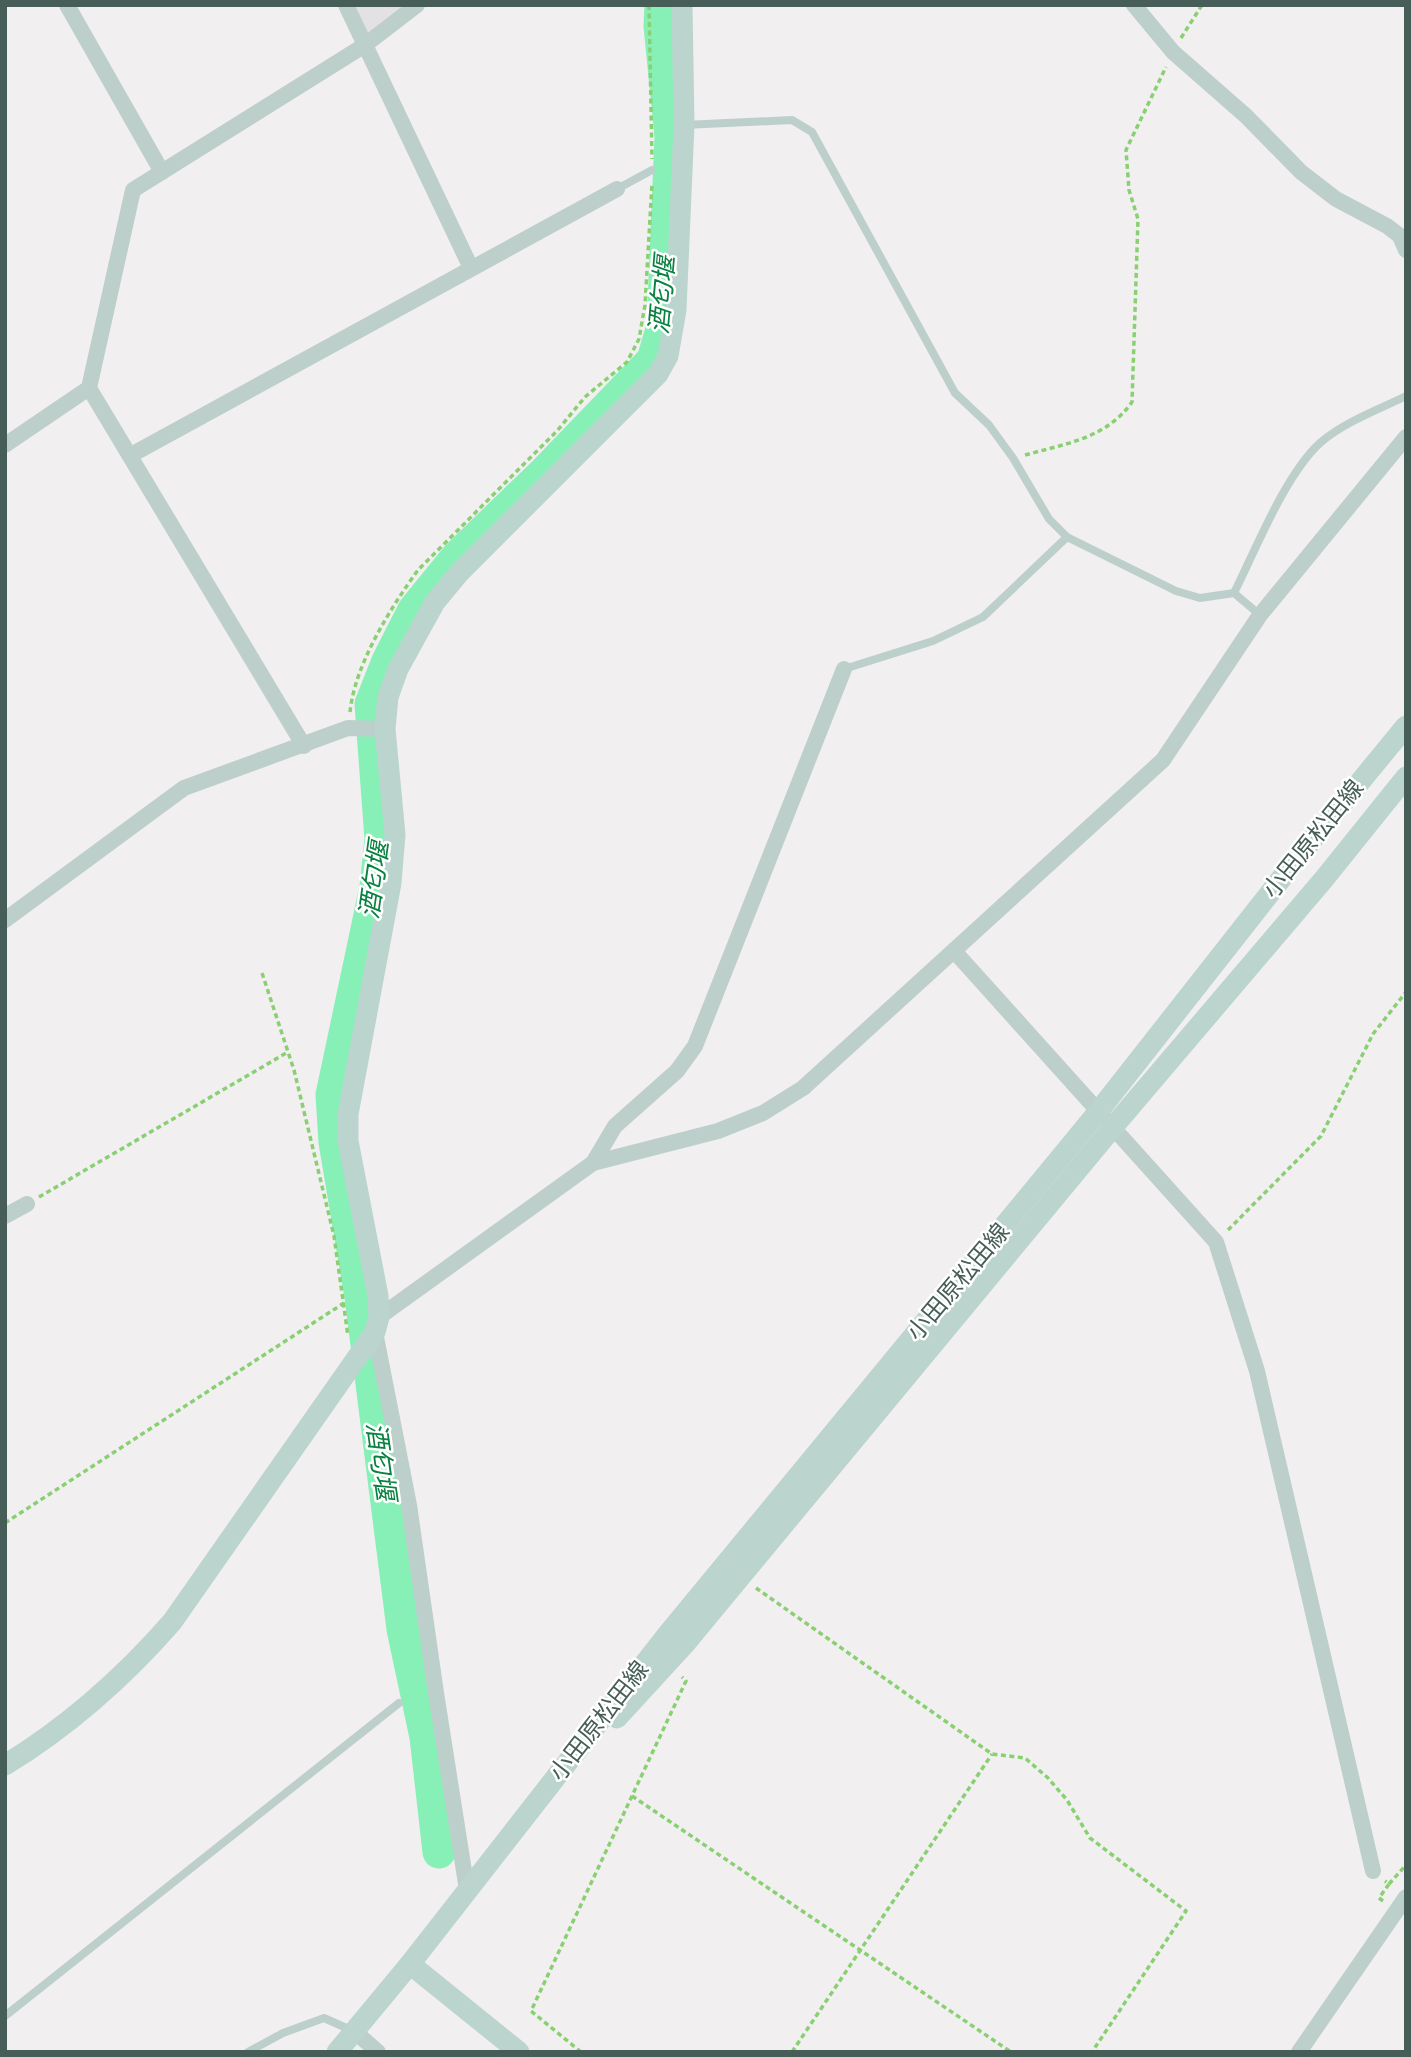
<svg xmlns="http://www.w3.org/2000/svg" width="1411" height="2057" font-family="Helvetica,'Noto Sans JP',sans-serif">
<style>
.education{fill:#e3e1e3}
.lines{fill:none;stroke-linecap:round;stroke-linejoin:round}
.river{stroke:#87f0b7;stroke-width:33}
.path{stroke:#89d072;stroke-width:3.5;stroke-dasharray:5 3.5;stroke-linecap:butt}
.lane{stroke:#bccfca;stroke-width:8}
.street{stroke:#bccfca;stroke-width:16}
.secondary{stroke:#bcd4ce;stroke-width:21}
.labels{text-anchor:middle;stroke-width:5;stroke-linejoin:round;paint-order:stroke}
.street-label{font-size:24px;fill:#465e57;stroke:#fff}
.water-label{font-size:26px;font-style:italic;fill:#098141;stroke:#fff}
</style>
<rect width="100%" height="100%" fill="#f2eff1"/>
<polygon class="education" points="351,5 404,5 369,33 363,31"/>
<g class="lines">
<polyline class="river" points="439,1852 426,1737 403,1629 361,1297 335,1142 332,1095 376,887 381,839 371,704 388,661 414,610 458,556 545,472 653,360 663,326 671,136 660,26 661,5"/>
<g class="path">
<polyline points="649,5 652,159"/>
<polyline points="1181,38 1202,5"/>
<path d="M1025,455C1065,444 1107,438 1132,402L1138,219L1129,190L1126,150L1166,67"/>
<path d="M350,712C355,664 390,609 418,570L557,431L585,397L627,362L639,339L645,305L652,184"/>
<polyline points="262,973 294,1070 334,1236 348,1336"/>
<polyline points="39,1197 288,1052"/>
<polyline points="1228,1230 1321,1136 1373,1034 1406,992"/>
<polyline points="5,1523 344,1303"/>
<polyline points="756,1588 992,1754 1025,1758 1048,1778 1067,1800 1090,1838 1186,1911 1092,2052"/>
<polyline points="632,1796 1011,2052"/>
<polyline points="1389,1884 1406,1865"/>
<polyline points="1383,1901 1379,1898 1389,1884 1385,1881"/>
<polyline points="581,2052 531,2011 686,1681 682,1677"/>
<polyline points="792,2052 992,1754"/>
</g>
<g class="lane">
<polyline points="684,125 792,120 812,132 955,393 989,425 1013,458 1049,519 1067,537 1176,591 1200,598 1234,593 1260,615"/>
<polyline points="617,189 652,170"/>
<path d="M1234,593C1256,549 1285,475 1320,443C1344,422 1378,410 1406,396"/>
<polyline points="844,669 933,641 983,617 1067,537"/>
<polyline points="5,2016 399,1703"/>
<polyline points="248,2052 283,2033 324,2018 351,2030"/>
</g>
<g class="street">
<polyline points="67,5 162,172"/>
<polyline points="346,5 471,268"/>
<polyline points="1134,5 1173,52 1246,116 1301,172 1336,199 1387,226 1400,236 1406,250"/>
<polyline points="89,388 304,746"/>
<polyline points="5,445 89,388 133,190 365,45 417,5"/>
<polyline points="131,455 617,189"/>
<polyline points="5,920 184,788 348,728 385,729"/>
<polyline points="955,952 1216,1242 1257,1371 1373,1871"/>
<polyline points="593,1163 615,1126 677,1071 695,1046 844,669"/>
<polyline points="5,1216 27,1204"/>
<polyline points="379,1317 593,1163 718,1131 763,1113 803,1088 1163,760 1260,615 1406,437"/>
<polyline points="375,1332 409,1505 436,1693 467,1890"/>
<polyline points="354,2031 378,2052"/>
<polyline points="1299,2052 1406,1897"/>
</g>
<g class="secondary">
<polyline points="617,1718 684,1645 1113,1127 1324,879 1406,777"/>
<path d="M5,1765C69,1726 123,1678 172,1622L375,1332L379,1317L378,1296L348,1141V1114L391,883L395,835L385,729L388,697L398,669L435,602L459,573L658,374L668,356L676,310L684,125L682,5"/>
<polyline points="410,1964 519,2052"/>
<polyline points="337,2052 410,1964 667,1635 1098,1112 1299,856 1406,726"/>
</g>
</g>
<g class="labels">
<g class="street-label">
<text transform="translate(1313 839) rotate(-51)" y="8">小田原松田線</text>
<text transform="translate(958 1282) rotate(-50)" y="8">小田原松田線</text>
<text transform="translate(599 1721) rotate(-52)" y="8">小田原松田線</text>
</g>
<g class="water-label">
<text transform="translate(662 295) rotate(-85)" y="9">酒匂堰</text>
<text transform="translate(374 880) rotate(-82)" y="9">酒匂堰</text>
<text transform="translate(381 1461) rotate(82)" y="9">酒匂堰</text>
</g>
</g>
<rect width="1411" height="2057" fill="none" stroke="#465e57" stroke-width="14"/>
</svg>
